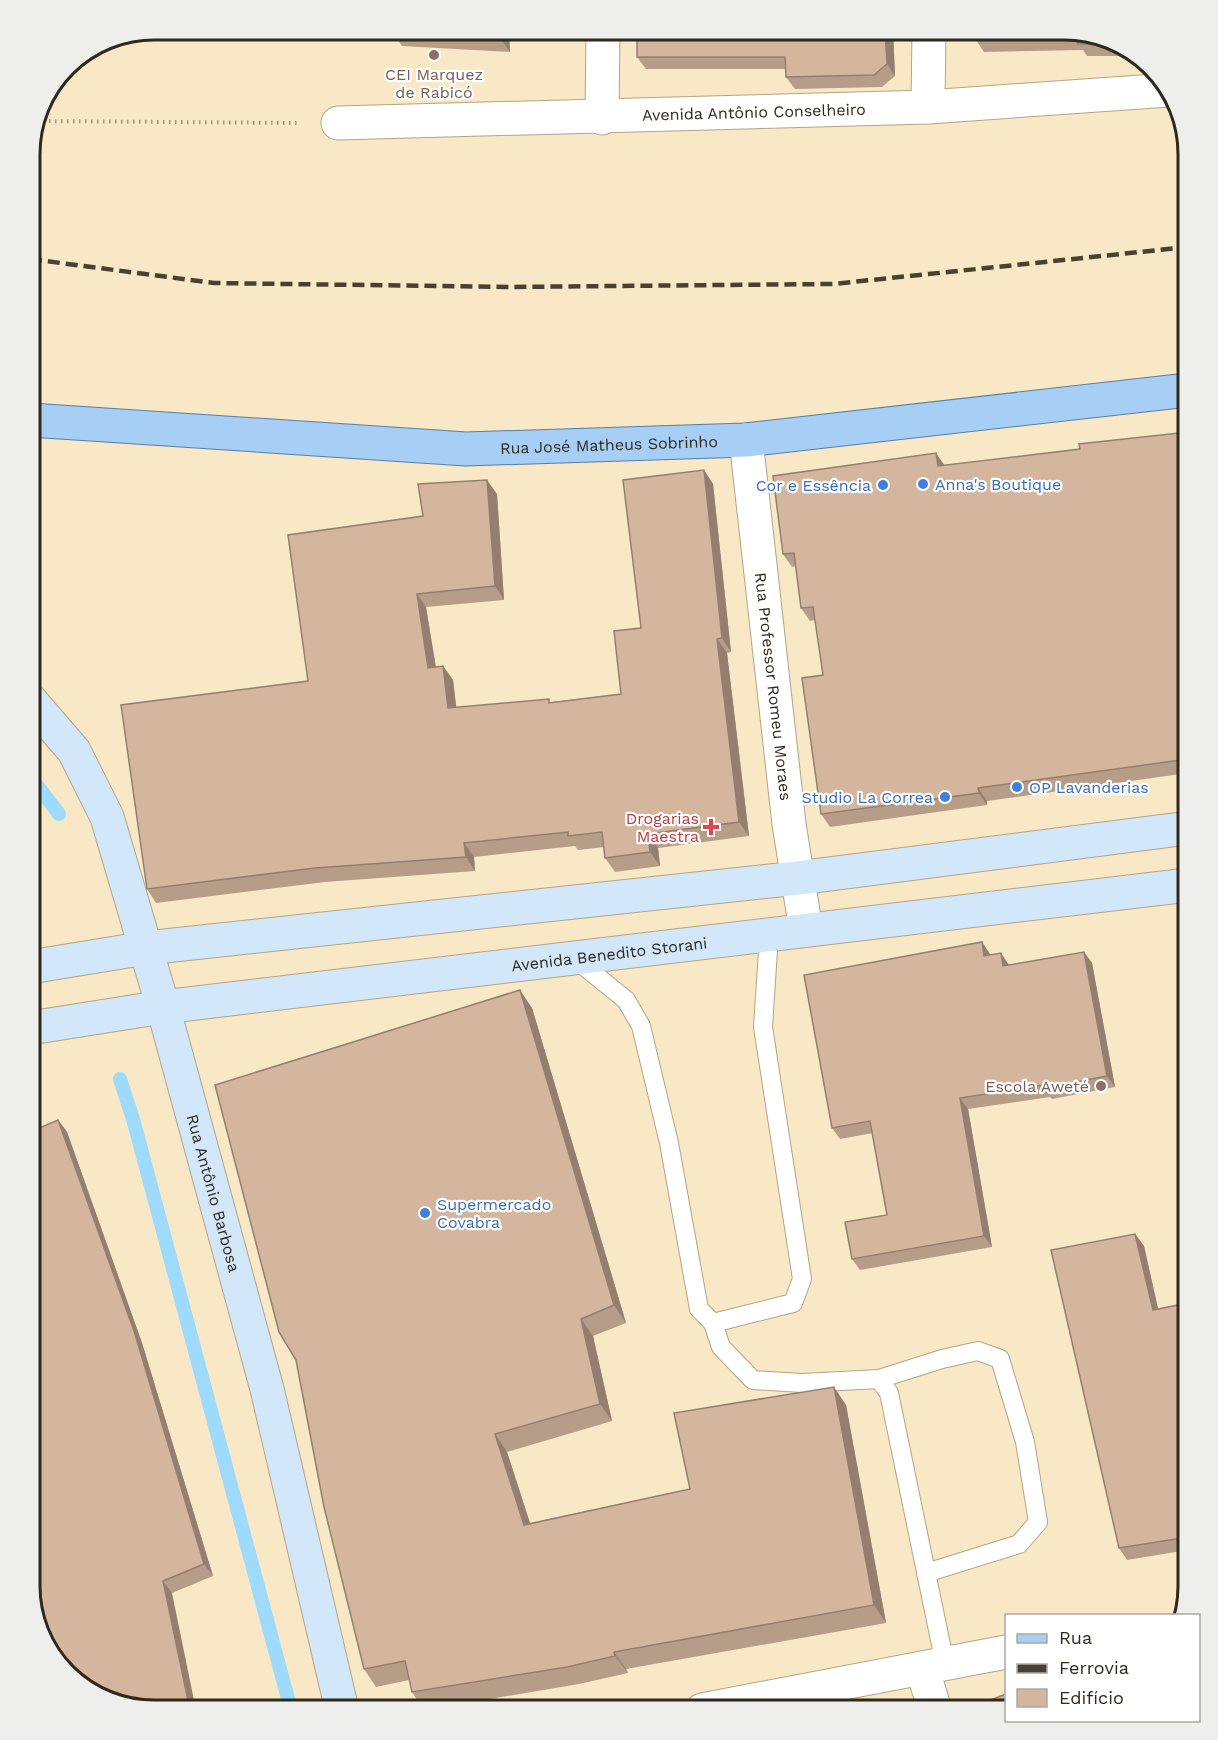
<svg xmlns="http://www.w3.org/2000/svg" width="1218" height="1740" font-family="'Work Sans',sans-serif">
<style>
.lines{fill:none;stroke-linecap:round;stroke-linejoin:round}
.stream{stroke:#9ddafb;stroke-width:14}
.lane-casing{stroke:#b3a484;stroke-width:20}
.street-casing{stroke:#b3a484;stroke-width:35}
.secondary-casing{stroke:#b3a484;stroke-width:35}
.primary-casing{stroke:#577fa5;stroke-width:35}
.path{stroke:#9f947b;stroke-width:4;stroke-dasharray:1.5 4.5;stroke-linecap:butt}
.lane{stroke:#fff;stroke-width:18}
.street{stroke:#fff;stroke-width:33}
.secondary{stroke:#d3e7fa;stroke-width:33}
.primary{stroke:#a7cef5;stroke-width:33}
.rail{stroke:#484031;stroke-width:4.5;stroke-dasharray:12 6;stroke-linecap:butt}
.wall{fill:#b69d88}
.shaded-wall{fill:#947f6f}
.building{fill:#d4b69e;stroke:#947f6f;stroke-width:1.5}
.education-dot{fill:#8d6e63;stroke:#fff;stroke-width:2}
.shop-dot{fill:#3f7fe0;stroke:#fff;stroke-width:2}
.health-dot{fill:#e0444e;stroke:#fff;stroke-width:2}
.labels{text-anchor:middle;stroke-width:4.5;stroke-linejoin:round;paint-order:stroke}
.education-label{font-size:16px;fill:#785e54;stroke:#fff}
.street-label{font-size:16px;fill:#2f291c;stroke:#fff}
.shop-label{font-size:16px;fill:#366cbe;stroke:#fff;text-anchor:start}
.health-label{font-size:16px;fill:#be3a42;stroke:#fff;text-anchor:end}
.rim{fill:none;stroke:#2f291c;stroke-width:3}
</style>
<rect width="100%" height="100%" fill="#f8e8c6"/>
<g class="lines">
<g class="stream">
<polyline points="30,776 59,814"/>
<polyline points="120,1079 133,1119 291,1710"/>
</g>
<g class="lane-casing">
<g id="lane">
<polyline points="574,958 626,1000 641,1026 669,1143 699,1309 713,1323 721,1347 753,1380 802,1383 879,1379 889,1393 945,1664"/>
<polyline points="713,1323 793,1303 802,1279 763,1027 769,935"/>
<polyline points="879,1379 942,1359 978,1351 1000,1359 1025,1442 1038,1522 1019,1544 926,1573"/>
</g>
</g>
<g class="street-casing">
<g id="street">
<polyline points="928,107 929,30"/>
<polyline points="602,118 603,30"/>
<path id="s1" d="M338,123L928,107L1169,90"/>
<path id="s2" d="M746,440L789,824L806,930"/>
<polyline points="922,1668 935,1710"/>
<polyline points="702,1710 1006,1652"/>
</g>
</g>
<g class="secondary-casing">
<g id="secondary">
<path id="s3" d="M30,700L74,751L107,817L163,1007L267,1389L342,1710"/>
<polyline points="30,967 146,948 798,878 1188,828"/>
<path id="s4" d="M30,1028L163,1007L1188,885"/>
</g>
</g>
<g class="primary-casing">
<g id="primary">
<path id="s5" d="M30,420L466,449L746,440L1188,390"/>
</g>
</g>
<polyline class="path" points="37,121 300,123"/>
<use href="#lane" class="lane"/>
<use href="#street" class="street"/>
<use href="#secondary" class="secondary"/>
<use href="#primary" class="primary"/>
<polyline class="rail" points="30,259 214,283 510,287 833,284 1188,247"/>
</g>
<g class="wall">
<polygon points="391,30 509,30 510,52 402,46"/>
<polygon points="893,30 895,76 882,87 795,89 786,77 786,69 646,69 637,57"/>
<polygon points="1072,30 1126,47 1135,56 1087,56 1083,50 984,52 976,40"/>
<polygon points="1188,432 1188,773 987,801 987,805 830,827 821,814 823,675 815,620 810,621 801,608 796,566 792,567 783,554 945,466 1080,449"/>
<polygon points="704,470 713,484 731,652 727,653 749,836 658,848 660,866 615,872 605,858 604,847 578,850 575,846 474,857 475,871 325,882 156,903 147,889 308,681 423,516 497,494 504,600 426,607 436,667 443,666 453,680 456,707 552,702 621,694 641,628"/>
<polygon points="982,942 990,955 1009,965 1084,952 1092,963 1115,1087 1052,1099 1050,1097 968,1109 992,1247 860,1270 852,1259 887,1215 873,1133 840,1139 832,1128"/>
<polygon points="532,1008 626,1323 593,1336 612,1421 507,1452 530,1523 690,1489 846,1405 886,1623 626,1669 628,1673 579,1684 424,1710 412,1692 409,1680 376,1687 364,1669"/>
<polygon points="58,1120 67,1132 142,1343 213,1576 172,1593 30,1575"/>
<polygon points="1135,1234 1144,1246 1158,1309 1188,1303 1188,1550 1127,1560 1119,1548"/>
</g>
<g class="shaded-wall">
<polygon points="495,30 509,30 510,52"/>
<polygon points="885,30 893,30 895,76 887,64"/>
<polygon points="936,453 945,466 938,466"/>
<polygon points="704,470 713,484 731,652 722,638"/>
<polygon points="487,480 497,494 504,600 495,586"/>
<polygon points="417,594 426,607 438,682 428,668"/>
<polygon points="717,639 727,653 749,836 739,822"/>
<polygon points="443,666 453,680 458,722 448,708"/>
<polygon points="978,788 987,801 987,805 979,793"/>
<polygon points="648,834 658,848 660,866 650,852"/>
<polygon points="464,843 474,857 475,871 466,857"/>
<polygon points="982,942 990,954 992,968 984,956"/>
<polygon points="1084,952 1092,963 1115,1087 1107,1076"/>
<polygon points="1001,953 1009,965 1011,978 1003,966"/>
<polygon points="520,990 532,1008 626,1323 614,1305"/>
<polygon points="960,1098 968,1109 992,1247 984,1236"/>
<polygon points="58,1120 67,1132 142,1343 213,1576 204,1564"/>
<polygon points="1135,1234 1144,1246 1161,1322 1153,1310"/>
<polygon points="581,1319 593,1336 612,1421 600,1404"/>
<polygon points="834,1387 846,1405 886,1623 874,1605"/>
<polygon points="495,1434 507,1452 536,1542 524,1525"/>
<polygon points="163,1581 172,1593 196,1710 190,1710"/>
<polygon points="614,1652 626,1669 628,1673 615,1656"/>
</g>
<g class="building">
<polygon points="637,30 885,30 887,64 874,75 786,77 785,57 637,57"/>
<polygon points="976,30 1072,30 1116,44 1078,44 1078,38 976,40"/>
<polygon points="1188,432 1188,759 978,788 979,793 821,814 802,678 823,675 813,607 801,608 794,553 783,554 773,476 936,453 938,466 1080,449 1079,444"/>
<polygon points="704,470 722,638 717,639 739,822 648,834 650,852 605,858 602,832 568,836 568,832 464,843 466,857 315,868 147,889 121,705 308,681 288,535 423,516 418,484 487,480 495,586 417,594 428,668 443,666 448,708 549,699 549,703 621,694 614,631 641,628 623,480"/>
<polygon points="982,942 984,956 1001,953 1003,966 1084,952 1107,1076 1044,1088 1043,1085 960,1098 984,1236 852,1259 845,1222 887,1215 870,1121 832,1128 804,975"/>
<polygon points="520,990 614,1305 581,1319 600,1404 495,1434 524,1525 690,1489 674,1413 834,1387 874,1605 614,1652 615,1656 567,1667 412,1692 405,1661 364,1669 324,1507 296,1360 279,1332 215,1085"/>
<polygon points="58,1120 134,1331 204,1564 163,1581 190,1710 146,1710 92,1693 55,1657 30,1575 30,1132"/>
<polygon points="1135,1234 1153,1310 1188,1303 1188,1537 1119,1548 1051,1250"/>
<polygon points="1006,1694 1006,1710 973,1710 972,1707"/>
</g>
<g class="education-dot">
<circle cx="434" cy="55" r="6"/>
<circle cx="1101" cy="1086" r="6"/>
</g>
<g class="shop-dot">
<circle cx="923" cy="484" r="6"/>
<circle cx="883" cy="485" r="6"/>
<circle cx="1017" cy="787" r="6"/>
<circle cx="945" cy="797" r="6"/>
<circle cx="425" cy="1213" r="6"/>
</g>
<path class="health-dot" d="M708 818h6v6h6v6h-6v6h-6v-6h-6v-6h6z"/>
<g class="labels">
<g class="education-label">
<text x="434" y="80">CEI Marquez<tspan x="434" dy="18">de Rabicó</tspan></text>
<text x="1089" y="1092" text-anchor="end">Escola Aweté</text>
</g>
<g class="street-label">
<text dy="6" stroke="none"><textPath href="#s1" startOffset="416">Avenida Antônio Conselheiro</textPath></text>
<text dy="6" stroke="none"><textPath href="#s5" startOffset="580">Rua José Matheus Sobrinho</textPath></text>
<text dy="6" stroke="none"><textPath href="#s2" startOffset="248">Rua Professor Romeu Moraes</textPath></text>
<text dy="6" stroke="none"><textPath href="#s4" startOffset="584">Avenida Benedito Storani</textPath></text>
<text dy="6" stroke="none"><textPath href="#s3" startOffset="532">Rua Antônio Barbosa</textPath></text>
</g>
<g class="shop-label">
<text x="935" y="490">Anna's Boutique</text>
<text x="871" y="491" text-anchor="end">Cor e Essência</text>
<text x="1029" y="793">OP Lavanderias</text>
<text x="933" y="803" text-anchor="end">Studio La Correa</text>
<text x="437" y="1210">Supermercado<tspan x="437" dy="18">Covabra</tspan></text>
</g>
<g class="health-label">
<text x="699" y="824">Drogarias<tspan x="699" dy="18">Maestra</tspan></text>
</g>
</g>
<path d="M0 0H1218V1740H0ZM154 40H1064A114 114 0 0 1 1178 154V1586A114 114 0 0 1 1064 1700H154A114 114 0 0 1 40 1586V154A114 114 0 0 1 154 40Z" fill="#eeeeed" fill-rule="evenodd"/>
<path class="rim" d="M154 40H1064A114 114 0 0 1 1178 154V1586A114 114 0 0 1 1064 1700H154A114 114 0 0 1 40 1586V154A114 114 0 0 1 154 40Z"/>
<rect x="1005" y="1614" width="195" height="108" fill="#ffffff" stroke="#aca9a4" stroke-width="1.5"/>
<rect x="1017" y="1634" width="30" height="9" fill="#a7cef5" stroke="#aca9a4" stroke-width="1.5"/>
<text x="1059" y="1644" font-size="18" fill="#2f291c">Rua</text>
<rect x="1017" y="1664" width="30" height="9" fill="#484031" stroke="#aca9a4" stroke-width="1.5"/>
<text x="1059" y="1674" font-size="18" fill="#2f291c">Ferrovia</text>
<rect x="1017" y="1689" width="30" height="18" fill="#d4b69e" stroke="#aca9a4" stroke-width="1.5"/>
<text x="1059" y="1704" font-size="18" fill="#2f291c">Edifício</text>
</svg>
